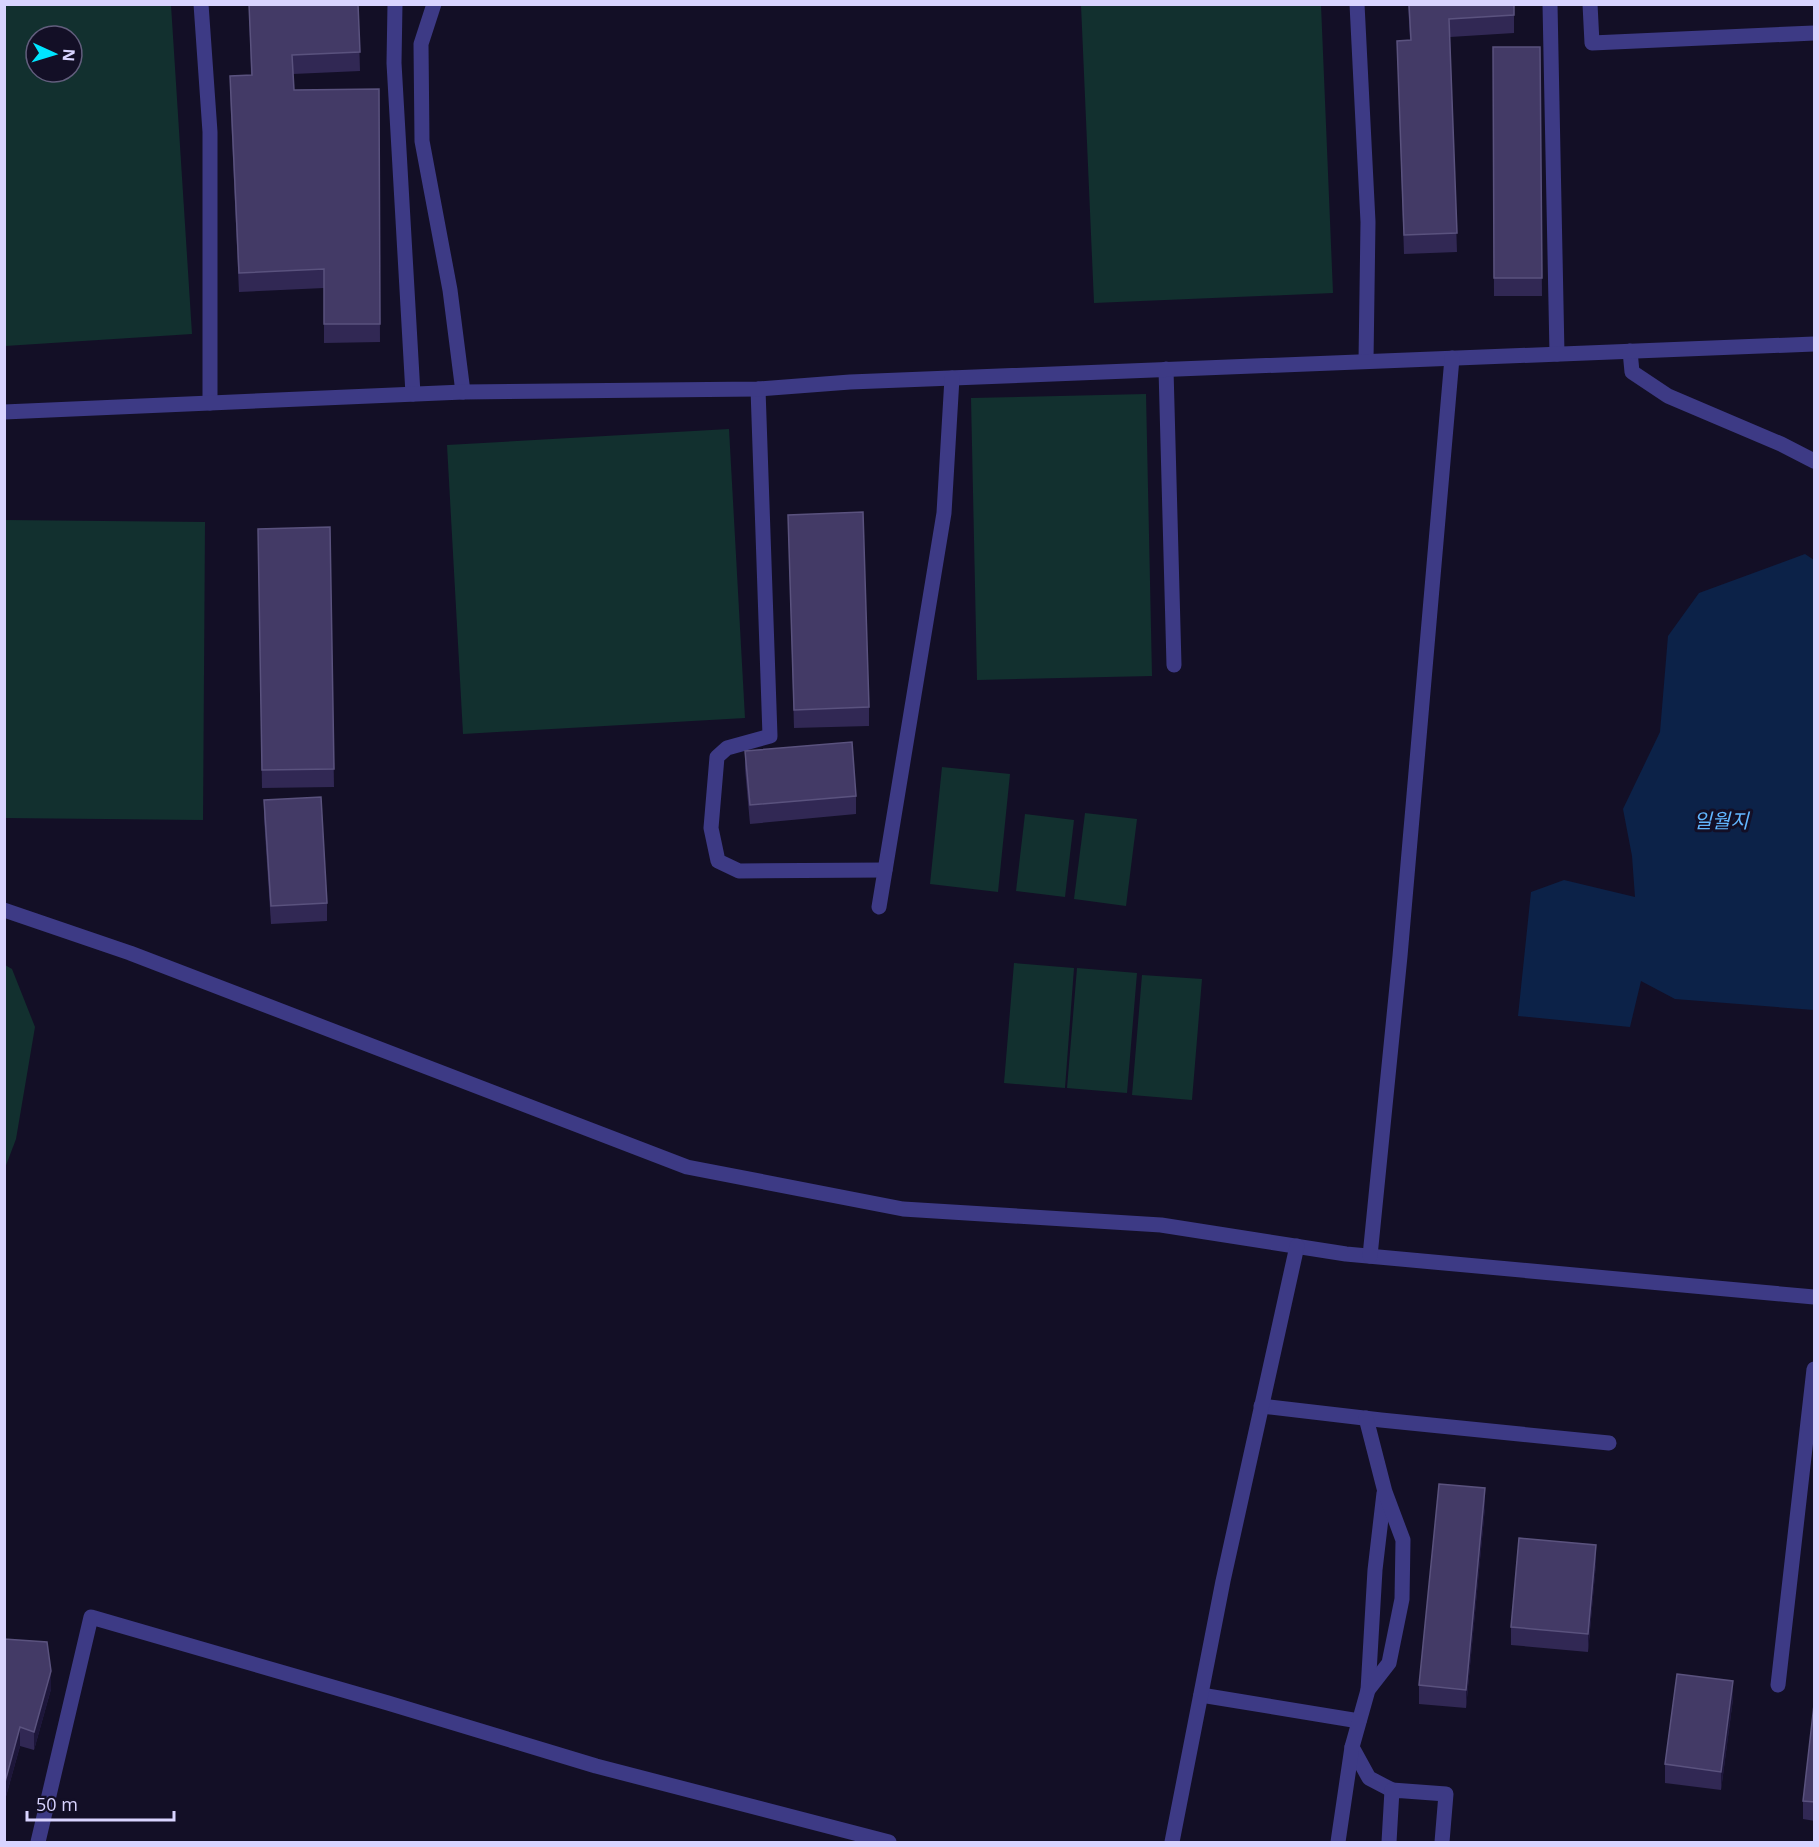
<svg xmlns="http://www.w3.org/2000/svg" width="1819" height="1847" font-family="'Open Sans','Noto Sans KR',sans-serif">
<style>
.green{fill:#12302f;fill-rule:evenodd}
.water{fill:#0c2248}
.lines{fill:none;stroke-linecap:round;stroke-linejoin:round}
.minor{stroke:#3d3a85;stroke-width:15}
.wall{fill:#312854}
.shaded-wall{fill:#1d163a}
.building{fill:#433a66;stroke:#5a527e;stroke-width:1.5}
.labels{text-anchor:middle;stroke-width:6;stroke-linejoin:round;paint-order:stroke}
.water-label{font-size:20px;font-style:italic;fill:#62b6ff;stroke:#130f26}
</style>
<rect width="100%" height="100%" fill="#130f26"/>
<g class="green">
<path d="M5,4L171,5L192,334L5,346ZM36,36H72V72H36Z"/>
<polygon points="1081,5 1321,5 1333,293 1094,303"/>
<polygon points="1146,394 1152,676 977,680 971,398"/>
<polygon points="729,429 745,718 463,734 447,445"/>
<polygon points="5,520 205,522 203,820 5,818"/>
<polygon points="942,767 1010,774 998,892 930,884"/>
<polygon points="1085,813 1137,819 1126,906 1074,899"/>
<polygon points="1025,814 1074,820 1065,897 1016,891"/>
<polygon points="1014,963 1074,968 1065,1088 1004,1083"/>
<polygon points="5,965 12,969 35,1027 16,1139 5,1168"/>
<polygon points="1077,968 1137,973 1127,1093 1067,1088"/>
<polygon points="1142,975 1202,979 1192,1100 1132,1095"/>
</g>
<polygon class="water" points="1805,554 1814,560 1814,1010 1675,999 1641,981 1630,1027 1518,1016 1531,892 1564,880 1635,897 1632,856 1623,809 1660,732 1668,636 1699,593"/>
<g class="lines">
<g class="minor">
<polyline points="201,4 210,132 210,403"/>
<polyline points="395,4 394,63 413,394"/>
<polyline points="434,4 421,44 422,141 450,290 463,392"/>
<polyline points="1357,4 1368,222 1366,361"/>
<polyline points="1550,4 1557,354"/>
<polyline points="1590,4 1592,43 1814,33"/>
<polyline points="1630,351 1632,372 1668,396 1781,444 1814,461"/>
<polyline points="1166,369 1174,665"/>
<polyline points="758,389 770,736 727,748 717,757 711,828 718,861 739,871 885,870"/>
<polyline points="4,412 463,392 758,389 850,382 1814,344"/>
<polyline points="879,907 944,513 952,378"/>
<polyline points="4,910 130,953 687,1167 903,1209 1161,1225 1346,1254 1814,1297"/>
<polyline points="1370,1256 1400,956 1452,358"/>
<polyline points="1261,1406 1381,1420 1609,1443"/>
<polyline points="1778,1685 1814,1369"/>
<polyline points="1368,1690 1375,1570 1384,1493"/>
<polyline points="1201,1695 1359,1721"/>
<polyline points="1352,1747 1369,1778 1392,1790"/>
<polyline points="38,1842 91,1617 388,1703 596,1766 889,1842"/>
<polyline points="1172,1842 1223,1581 1297,1246"/>
<polyline points="1338,1842 1352,1747 1368,1690 1389,1663 1402,1599 1403,1540 1385,1492 1366,1418"/>
<polyline points="1389,1842 1392,1790 1446,1794 1442,1842"/>
</g>
</g>
<g class="wall">
<polygon points="249,4 358,4 360,71 293,74 294,90 379,89 380,342 324,343 324,288 239,292 230,94 230,76 251,75"/>
<polygon points="1408,4 1514,4 1514,33 1450,37 1457,252 1404,254 1397,41 1410,40"/>
<polygon points="1493,47 1540,47 1542,296 1494,296"/>
<polygon points="788,515 869,707 869,726 794,728"/>
<polygon points="330,527 334,787 262,788 258,529"/>
<polygon points="745,751 856,796 856,814 750,824 745,769"/>
<polygon points="264,800 327,903 327,921 271,924 264,818"/>
<polygon points="1485,1507 1466,1708 1419,1704 1419,1685"/>
<polygon points="1596,1563 1588,1652 1511,1645 1511,1627"/>
<polygon points="4,1639 51,1689 34,1750 20,1746 5,1800"/>
<polygon points="1815,1696 1815,1821 1803,1819 1803,1801"/>
<polygon points="1733,1699 1721,1790 1665,1783 1665,1764"/>
</g>
<g class="shaded-wall">
<polygon points="1485,1488 1485,1507 1466,1708 1466,1690"/>
<polygon points="1596,1545 1596,1563 1588,1652 1588,1634"/>
<polygon points="51,1671 51,1689 34,1750 34,1732"/>
<polygon points="1733,1681 1733,1699 1721,1790 1721,1772"/>
<polygon points="20,1727 20,1746 5,1800 5,1782"/>
</g>
<g class="building">
<polygon points="249,4 358,4 360,52 292,55 294,90 379,89 380,324 324,324 324,269 239,273 230,76 252,75"/>
<polygon points="1409,4 1514,4 1514,15 1449,19 1457,233 1404,235 1397,41 1411,40"/>
<polygon points="1493,47 1540,47 1542,278 1494,278"/>
<polygon points="863,512 869,707 794,710 788,515"/>
<polygon points="330,527 334,769 262,770 258,529"/>
<polygon points="852,742 856,796 750,805 745,751"/>
<polygon points="321,797 327,903 271,906 264,800"/>
<polygon points="1439,1484 1485,1488 1466,1690 1419,1685"/>
<polygon points="1519,1538 1596,1545 1588,1634 1511,1627"/>
<polygon points="4,1639 47,1642 51,1671 34,1732 20,1727 5,1782"/>
<polygon points="1677,1674 1733,1681 1721,1772 1665,1764"/>
<polygon points="1815,1696 1815,1802 1803,1801"/>
</g>
<g class="labels">
<g class="water-label">
<text x="1721" y="828">일월지</text>
</g>
</g>
<rect width="1819" height="1847" fill="none" stroke="#d9d4ff" stroke-width="12"/>
<g transform="translate(54 54) rotate(94)"><circle r="28" fill="#130f26" stroke="#625e7d" stroke-width="1.5"/>
<path d="M0-4.5L10 22L0 15L-10 22Z" fill="#00e5ff"/>
<text y="-9" font-size="16" font-weight="bold" text-anchor="middle" fill="#d9d4ff">N</text>
</g>
<path d="M27 1811v9h147v-9" fill="none" stroke="#d9d4ff" stroke-width="3"/>
<text x="36" y="1811" font-size="18" fill="#d9d4ff" stroke="#130f26" stroke-width="4.5" paint-order="stroke">50 m</text>
</svg>
